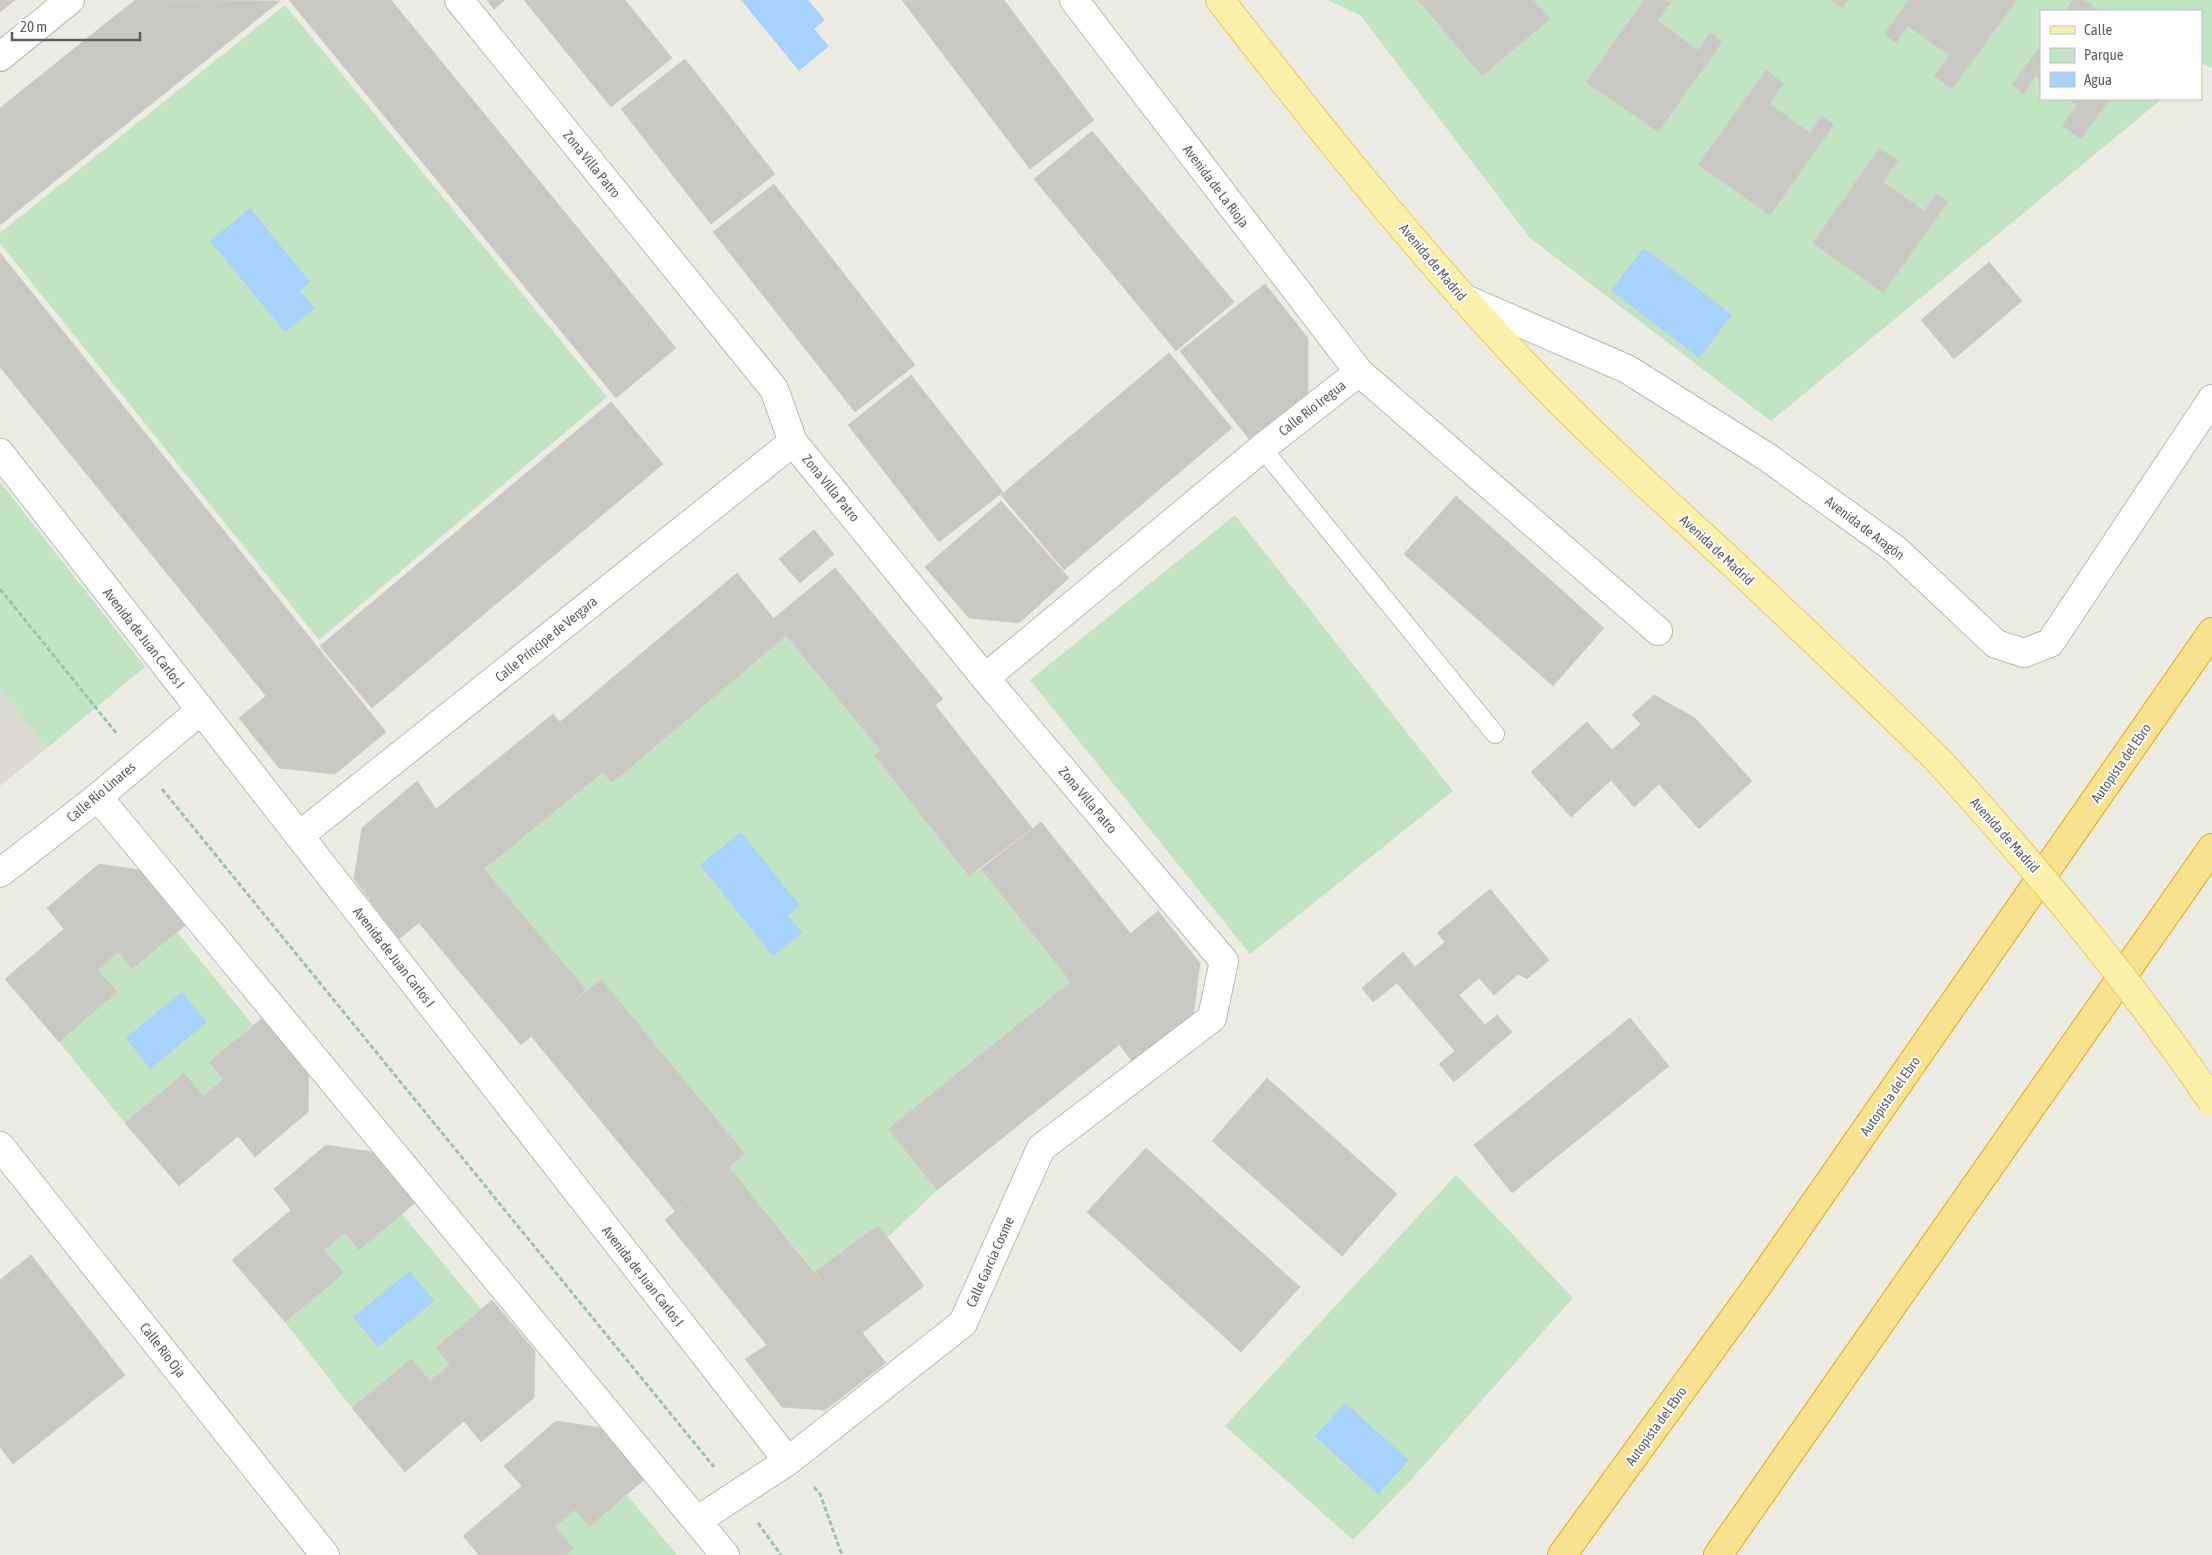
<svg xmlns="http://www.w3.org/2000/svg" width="2212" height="1555" font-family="'Asap Condensed',sans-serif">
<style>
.education{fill:#dddbd1}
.green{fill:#c1e4c2}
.water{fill:#a6d2fb}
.building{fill:#cac8c2;stroke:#d2cdc2}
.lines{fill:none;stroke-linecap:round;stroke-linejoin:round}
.lane-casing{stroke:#b6b9bd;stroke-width:20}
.street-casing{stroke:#b6b9bd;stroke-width:30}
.primary-casing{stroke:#eac95f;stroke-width:30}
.highway-casing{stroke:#e6aa0b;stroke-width:30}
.path{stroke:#9bc4a8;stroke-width:3;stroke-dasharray:5 2.5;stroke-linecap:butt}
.lane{stroke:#fff;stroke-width:18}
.street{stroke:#fff;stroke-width:28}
.primary{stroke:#fbf1ab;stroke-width:28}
.highway{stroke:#f8e290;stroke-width:28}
.primary-bridge-casing{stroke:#eac95f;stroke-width:30;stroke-linecap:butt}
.primary-bridge{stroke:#fbf1ab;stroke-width:28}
.labels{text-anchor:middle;stroke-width:4;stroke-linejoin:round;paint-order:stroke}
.street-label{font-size:14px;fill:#5b5f63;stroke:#fff}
</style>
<rect width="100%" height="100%" fill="#edece3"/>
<polygon class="education" points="0,690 47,748 0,786"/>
<g class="green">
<polygon points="1328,0 2212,0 2212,68 2204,64 2201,66 2201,11 2041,11 2041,99 2162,99 1771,421 1530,238 1361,16"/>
<polygon points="285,5 607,397 319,640 0,243 0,233"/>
<polygon points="0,482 145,667 47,748 0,690"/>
<polygon points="1235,515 1453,791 1250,954 1030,680"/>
<polygon points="787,635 880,750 874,755 969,876 981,869 1071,982 888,1129 937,1190 887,1238 877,1225 815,1272 729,1167 744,1153 601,979 586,990 484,869 603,772 612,783"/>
<polygon points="177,932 253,1025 209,1062 224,1079 203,1096 184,1073 125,1123 59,1042 117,992 98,970 118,952 132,969"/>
<polygon points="1456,1175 1573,1298 1409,1482 1353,1540 1225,1426"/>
<polygon points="402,1214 481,1309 436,1348 450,1365 430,1381 411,1359 352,1408 285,1322 344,1273 324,1250 345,1233 359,1250"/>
<polygon points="627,1495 677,1555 567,1555 574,1549 555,1527 575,1510 589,1526"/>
</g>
<g class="water">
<polygon points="741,0 808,0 825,20 814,29 829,46 799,71"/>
<polygon points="250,208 310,282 300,291 315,308 285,332 210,241"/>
<polygon points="1644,248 1732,315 1699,358 1611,290"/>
<polygon points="741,832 800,906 788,915 802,933 773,956 700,865"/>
<polygon points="182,992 207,1022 150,1069 126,1038"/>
<polygon points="410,1271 434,1301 378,1347 353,1317"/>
<polygon points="1345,1403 1409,1460 1378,1494 1315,1436"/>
</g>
<g class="building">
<polygon points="0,0 15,0 0,12"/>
<polygon points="135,0 280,1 0,225 0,108"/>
<polygon points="289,0 391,0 676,348 616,398"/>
<polygon points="487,0 505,0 494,9"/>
<polygon points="524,0 625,0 672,58 611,107"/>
<polygon points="902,0 1004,0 1094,120 1030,169"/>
<polygon points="1418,0 1533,0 1550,19 1482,76"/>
<polygon points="1644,0 1672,1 1657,21 1698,50 1710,33 1722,42 1658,132 1586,82"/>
<polygon points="1830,0 1848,0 1842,8"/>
<polygon points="1909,0 2017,0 1952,89 1934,76 1949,55 1908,26 1896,43 1884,34"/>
<polygon points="2073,0 2084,0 2100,11 2065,11"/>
<polygon points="2041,45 2041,80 2036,76 2024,94 2012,85"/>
<polygon points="685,59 775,174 711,224 621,109"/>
<polygon points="1766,70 1784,84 1770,104 1810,133 1822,116 1834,125 1770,215 1698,165"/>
<polygon points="2067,99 2110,99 2081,139 2062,126 2077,105"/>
<polygon points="1092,131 1234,302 1176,351 1034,179"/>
<polygon points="1879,148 1898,161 1883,182 1924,211 1936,194 1948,202 1883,293 1813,243"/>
<polygon points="774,184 915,365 855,412 713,232"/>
<polygon points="0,253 386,732 335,774 279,768 239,718 266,696 0,367"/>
<polygon points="1989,262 2022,301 1954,359 1921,320"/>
<polygon points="1265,284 1308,338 1308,393 1249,439 1180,351"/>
<polygon points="1169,353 1232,428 1064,570 1001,495"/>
<polygon points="911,375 1003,492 939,542 848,425"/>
<polygon points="611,402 663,464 372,708 320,646"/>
<polygon points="1456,496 1604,628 1553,686 1404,554"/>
<polygon points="1001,501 1069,578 1019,623 969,618 925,567"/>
<polygon points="814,530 834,554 800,583 779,559"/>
<polygon points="835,568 943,699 880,750 773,619"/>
<polygon points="737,573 787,635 612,783 560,722"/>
<polygon points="1654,695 1695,718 1752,781 1699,829 1659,784 1634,807 1611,780 1571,817 1531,772 1587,722 1612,750 1641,724 1632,715"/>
<polygon points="935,705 1032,828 969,876 874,755"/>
<polygon points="553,714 603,772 484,869 436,809"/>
<polygon points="417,781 436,809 484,869 399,939 354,879 362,828"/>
<polygon points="1041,822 1130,933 1071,982 981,869"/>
<polygon points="99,864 146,871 189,922 132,969 118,952 98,970 117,992 59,1042 5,979 64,929 47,908"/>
<polygon points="484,869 586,990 521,1045 419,923"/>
<polygon points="1490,889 1549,960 1527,979 1518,974 1494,995 1479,978 1459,995 1485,1025 1497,1015 1512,1032 1454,1082 1439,1064 1455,1051 1397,983 1373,1002 1362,988 1403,952 1415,967 1445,942 1437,933"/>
<polygon points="1158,911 1200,963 1193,1019 1136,1066 1071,982"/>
<polygon points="601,979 745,1154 675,1211 531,1036"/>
<polygon points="1071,982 1119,1045 937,1190 888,1129"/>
<polygon points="266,1015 309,1066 308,1112 255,1157 238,1136 179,1186 125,1123 184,1073 203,1096 224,1079 209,1062"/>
<polygon points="1630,1018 1669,1066 1512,1193 1474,1145"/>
<polygon points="1267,1078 1397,1194 1342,1256 1212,1141"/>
<polygon points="326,1145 372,1152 415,1203 359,1250 345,1233 324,1250 344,1273 285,1322 232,1260 291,1210 274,1189"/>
<polygon points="1146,1148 1300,1287 1241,1352 1087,1212"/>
<polygon points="729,1167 830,1292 767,1345 665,1220"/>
<polygon points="878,1225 924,1286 862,1333 815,1272"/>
<polygon points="31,1255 125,1375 13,1464 0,1447 0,1280"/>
<polygon points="830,1292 886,1363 825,1410 782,1407 745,1359 767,1345"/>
<polygon points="492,1300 535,1351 534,1398 481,1442 464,1421 405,1472 352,1408 411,1359 430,1381 450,1365 436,1348"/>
<polygon points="556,1421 602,1428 645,1479 589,1527 575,1510 555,1527 574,1549 567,1555 479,1555 463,1536 522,1486 504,1466"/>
</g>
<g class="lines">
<g class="lane-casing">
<polyline id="lane" points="1262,448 1495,734"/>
</g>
<g class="street-casing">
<g id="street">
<polyline points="459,0 774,389 793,442 985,678 1224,961 1212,1018 1041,1148 963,1323 788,1461 698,1520"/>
<polyline points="1074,0 1359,372 1658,631"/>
<polyline points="0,57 70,0"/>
<polyline points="1463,298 1627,369 1767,457 1895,549 1996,644 2024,653 2050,643 2212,399"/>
<polyline points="0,453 788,1461"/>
<polyline points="985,678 1262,448 1359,372"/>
<polyline points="98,797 725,1555"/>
<polyline points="299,836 793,442"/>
<polyline points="0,873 98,797 201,710"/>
<polyline points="0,1146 325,1555"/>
</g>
</g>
<g class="primary-casing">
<path id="primary" d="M1220,0C1322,131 1426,262 1542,383C1601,444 1666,502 1729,560C1799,626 1869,692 1938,760"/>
</g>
<g class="highway-casing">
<g id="highway">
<polyline points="1562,1555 1753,1292 2212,632"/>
<polyline points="1718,1555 2212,848"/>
</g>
</g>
<g class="path">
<polyline points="0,589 117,734"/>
<polyline points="162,789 714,1467"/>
<polyline points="814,1487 820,1494 842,1555"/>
<polyline points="758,1523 781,1555"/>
</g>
<use href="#lane" class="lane"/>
<use href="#street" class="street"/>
<use href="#primary" class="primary"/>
<use href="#highway" class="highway"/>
<g class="primary-bridge-casing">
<path id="primary-bridge" d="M1938,760C2038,870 2128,978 2212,1101"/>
</g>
<use href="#primary-bridge" class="primary-bridge"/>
</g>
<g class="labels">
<g class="street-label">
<text transform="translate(592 164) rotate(51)" y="5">Zona Villa Patro</text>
<text transform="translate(1216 186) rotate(53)" y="5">Avenida de La Rioja</text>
<text transform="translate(1433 262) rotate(50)" y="5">Avenida de Madrid</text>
<text transform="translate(1312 408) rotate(-38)" y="5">Calle Río Iregua</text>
<text transform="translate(831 488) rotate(51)" y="5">Zona Villa Patro</text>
<text transform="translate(1865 528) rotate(37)" y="5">Avenida de Aragón</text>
<text transform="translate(1717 550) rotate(43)" y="5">Avenida de Madrid</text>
<text transform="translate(144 638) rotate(52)" y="5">Avenida de Juan Carlos I</text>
<text transform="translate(546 639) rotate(-39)" y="5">Calle Príncipe de Vergara</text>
<text transform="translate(2121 763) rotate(-55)" y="5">Autopista del Ebro</text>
<text transform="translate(101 792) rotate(-40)" y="5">Calle Río Linares</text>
<text transform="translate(1088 800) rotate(50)" y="5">Zona Villa Patro</text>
<text transform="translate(2005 835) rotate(48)" y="5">Avenida de Madrid</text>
<text transform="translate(394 957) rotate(52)" y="5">Avenida de Juan Carlos I</text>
<text transform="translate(1890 1096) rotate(-55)" y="5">Autopista del Ebro</text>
<text transform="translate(990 1262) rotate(-66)" y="5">Calle García Cosme</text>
<text transform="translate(643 1276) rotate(52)" y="5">Avenida de Juan Carlos I</text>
<text transform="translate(163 1350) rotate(52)" y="5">Calle Río Oja</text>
<text transform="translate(1656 1426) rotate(-54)" y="5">Autopista del Ebro</text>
</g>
</g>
<rect x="2040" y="10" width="162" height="90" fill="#ffffff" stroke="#bdbfc1"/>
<rect x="2050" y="26" width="25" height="8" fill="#fbf1ab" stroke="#bdbfc1"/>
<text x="2084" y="35" font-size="15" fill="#5b5f63">Calle</text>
<rect x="2050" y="48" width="25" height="15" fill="#c1e4c2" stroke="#bdbfc1"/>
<text x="2084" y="60" font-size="15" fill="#5b5f63">Parque</text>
<rect x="2050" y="72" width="25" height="15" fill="#a6d2fb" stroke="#bdbfc1"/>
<text x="2084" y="85" font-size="15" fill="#5b5f63">Agua</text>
<path d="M12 32v8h128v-8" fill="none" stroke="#5b5f63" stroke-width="2.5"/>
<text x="20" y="32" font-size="15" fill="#5b5f63" stroke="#ffffff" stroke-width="4" paint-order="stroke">20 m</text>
</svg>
